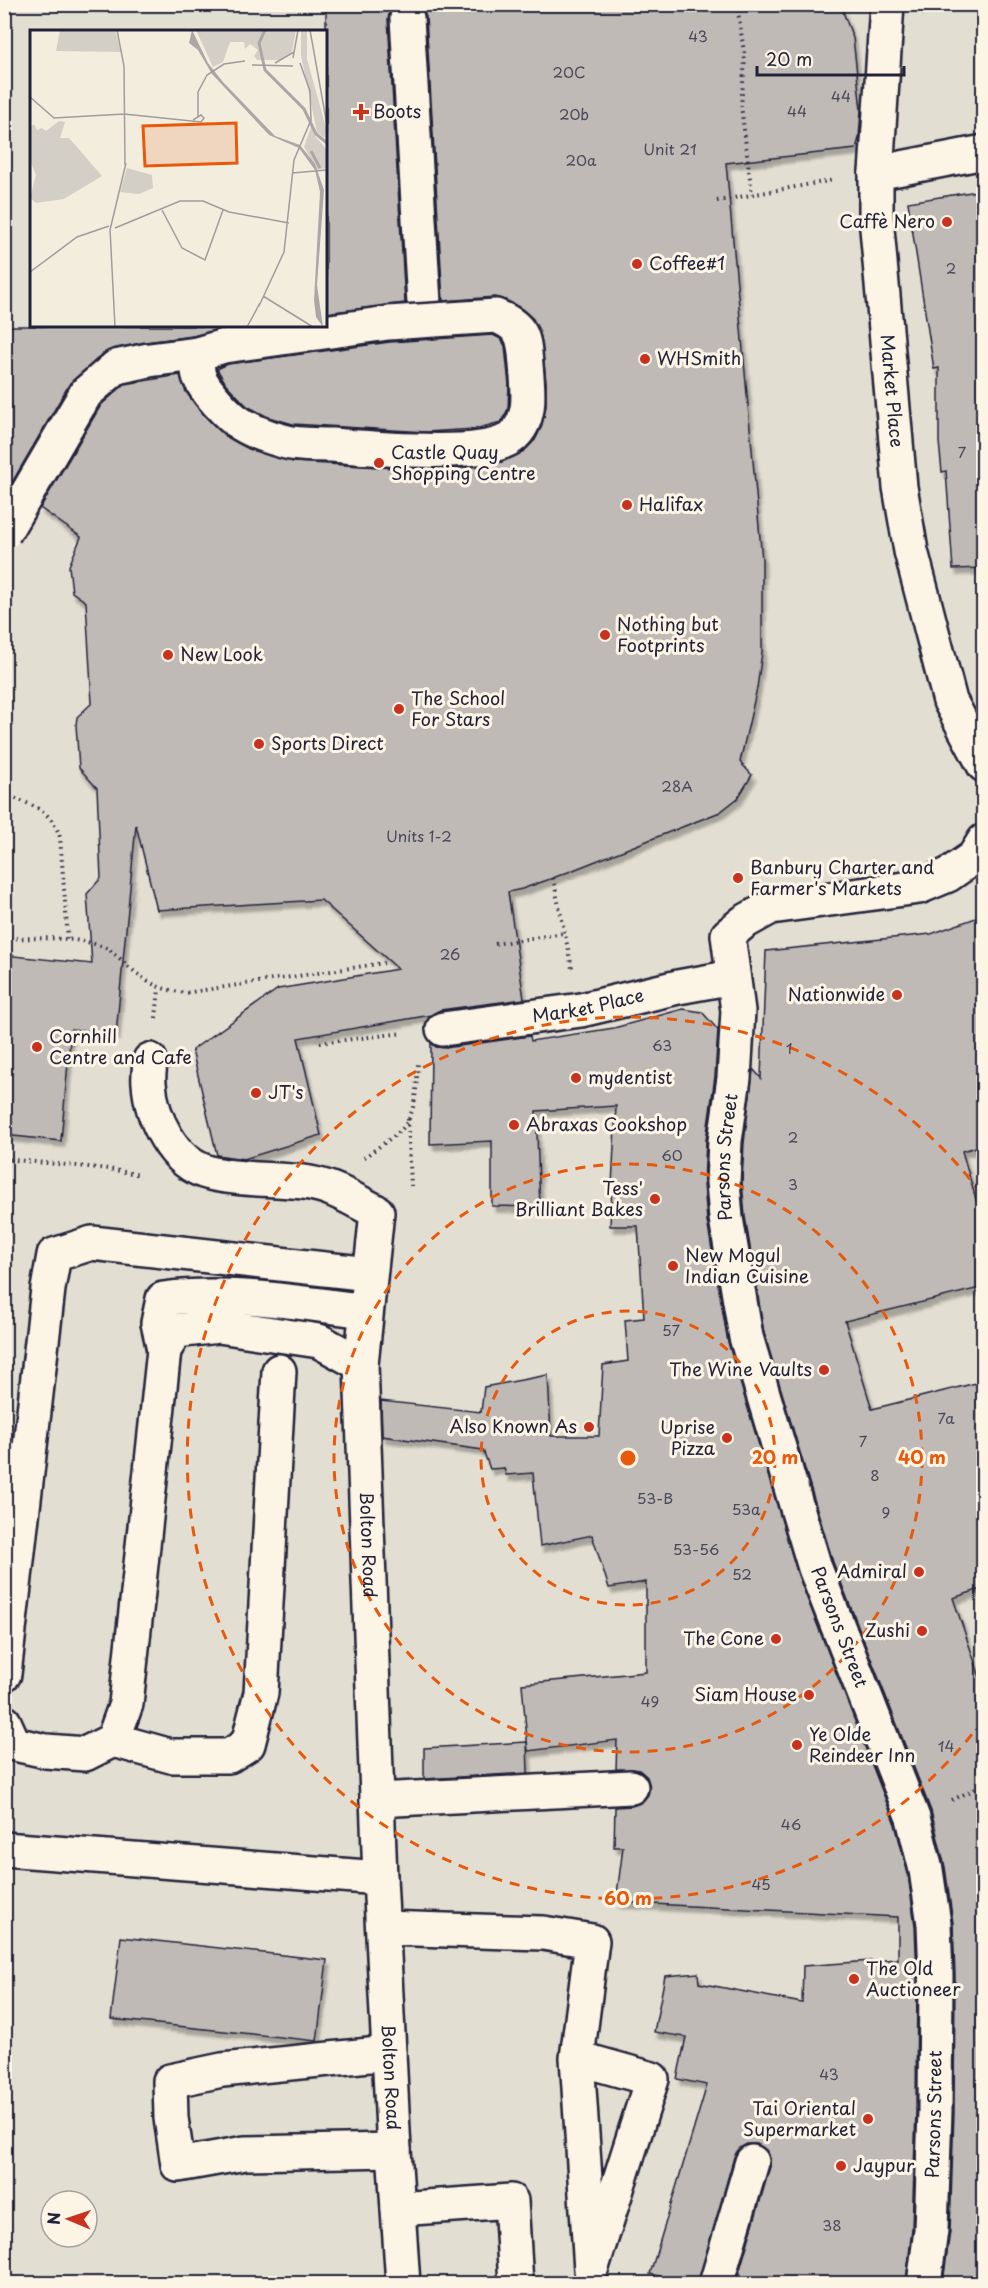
<svg xmlns="http://www.w3.org/2000/svg" width="988" height="2288" font-family="'Playpen Sans',sans-serif">
<style>
.built{fill:#e3ded2;fill-rule:evenodd}
.building{fill:#bfbab6;stroke:#22223b;stroke-width:1.5;filter:url(#shadow)}
.lines{fill:none;stroke-linecap:round;stroke-linejoin:round}
.minor-casing{stroke:#22223b;stroke-width:38}
.path{stroke:#22223b;stroke-width:4;stroke-dasharray:1.5 4.5;stroke-linecap:butt}
.minor{stroke:#fcf5e5;stroke-width:33}
.minor-bridge-casing{stroke:#22223b;stroke-width:38;stroke-linecap:butt}
.minor-bridge{stroke:#fcf5e5;stroke-width:33}
.ring{fill:none;stroke:#e8590c;stroke-width:3;stroke-dasharray:10 8}
.poi-dot{fill:#c8321e;stroke:#fcf5e5;stroke-width:2}
.labels{text-anchor:middle;stroke-width:6;stroke-linejoin:round;paint-order:stroke}
.number-label{font-size:15px;fill:#49485a}
.poi-label{font-size:18px;fill:#22223b;stroke:#fcf5e5;text-anchor:start}
.street-label{font-size:18px;fill:#22223b;stroke:#fcf5e5}
.inset-river{fill:none;stroke:#aca7a6;stroke-width:3}
.inset-road{fill:none;stroke:#9f9c9d;stroke-width:1.5}
.view{fill:#e8590c;fill-opacity:0.15;stroke:#e8590c;stroke-width:3}
.inset-edge{fill:none;stroke:#22223b;stroke-width:3}
.centre{fill:#e8590c;stroke:#fcf5e5;stroke-width:3}
.ring-label{font-size:18px;text-anchor:middle;font-weight:bold;fill:#e8590c;stroke:#fcf5e5;stroke-width:6;stroke-linejoin:round;paint-order:stroke}
</style>
<defs>
<filter id="shadow"><feDropShadow dx="3.5" dy="6" stdDeviation="1.5" flood-color="#0004"/></filter>
</defs>
<rect width="100%" height="100%" fill="#f3edde"/>
<filter id="ink" filterUnits="userSpaceOnUse"><feTurbulence type="fractalNoise" baseFrequency=".0167" numOctaves="2"/><feDisplacementMap in="SourceGraphic" scale="12" xChannelSelector="R" yChannelSelector="G"/><feConvolveMatrix kernelMatrix="1 2 1 2 8 2 1 2 1" color-interpolation-filters="sRGB"/></filter>
<g filter="url(#ink)">
<path class="built" d="M5,5H983V2283L5,2284ZM32,32H326V326H32ZM51,2201H87V2237H51Z"/>
<g class="building">
<polygon points="326,4 395,4 390,10 388,19 405,303 326,313"/>
<polygon points="419,4 840,4 853,38 861,110 859,138 856,149 726,163 762,560 762,652 757,688 740,762 752,775 738,798 720,812 553,878 522,889 508,892 524,999 440,1010 431,1015 298,1038 321,1135 244,1159 217,1155 192,1050 278,989 398,969 321,900 157,910 136,825 116,1034 71,1029 61,1141 4,1135 4,955 92,964 87,894 101,878 97,788 79,768 76,725 77,717 92,703 86,602 72,592 69,566 81,537 40,508 101,405 125,384 180,375 186,392 204,415 225,436 249,449 293,462 397,468 454,469 502,462 525,450 535,440 541,428 546,406 546,382 541,337 533,319 522,309 503,299 495,297 443,301 426,17"/>
<polygon points="984,190 984,568 953,569 946,471 942,472 939,442 939,368 934,369 908,202"/>
<polygon points="4,326 235,326 193,336 145,342 112,349 104,353 70,383 10,486 4,482"/>
<polygon points="493,335 501,339 505,346 509,385 508,409 501,422 475,429 426,432 293,424 268,417 247,406 226,384 217,369 228,364 390,342"/>
<polygon points="984,915 984,1145 962,1151 984,1227 984,1287 845,1321 872,1409 976,1383 984,1423 984,1588 953,1598 984,1689 984,2283 943,2283 950,2231 954,2112 955,1976 953,1923 945,1867 931,1811 833,1562 764,1333 745,1216 742,1182 744,1143 753,1069 761,1078 766,951 931,934"/>
<polygon points="683,1009 702,1012 718,1030 715,1076 706,1140 704,1184 707,1221 728,1342 798,1575 895,1824 908,1874 915,1926 917,1976 916,2111 912,2228 906,2283 736,2283 770,2167 770,2158 766,2150 757,2144 747,2144 740,2148 734,2157 698,2283 687,2283 650,2274 707,2085 677,2079 686,2037 654,2032 665,1976 698,1973 699,1983 802,2003 803,1966 898,1959 898,1917 616,1902 623,1847 614,1847 615,1807 632,1806 642,1802 648,1795 650,1787 647,1777 639,1770 616,1769 617,1740 528,1751 522,1684 646,1672 646,1582 609,1588 592,1535 540,1546 533,1473 506,1475 504,1468 490,1469 483,1450 382,1436 381,1401 481,1412 484,1387 548,1375 551,1436 599,1436 603,1365 628,1361 625,1320 644,1318 638,1226 610,1226 616,1106 536,1111 540,1207 492,1206 492,1141 430,1144 431,1043 436,1047 445,1048 530,1036 531,1041 614,1028"/>
<polygon points="527,1742 528,1773 424,1779 424,1748"/>
<polygon points="121,1937 327,1960 317,2041 111,2019"/>
</g>
<g class="lines">
<g class="minor-casing">
<g id="minor">
<path id="s1" d="M887,4L876,173V217L900,487L911,551L950,701L984,765"/>
<polyline points="407,18 425,320"/>
<polyline points="876,173 984,152"/>
<path id="s2" d="M443,1029L581,1010L678,987L733,977"/>
<path id="s3" d="M150,1060C150,1067 148,1075 149,1083C151,1117 173,1164 210,1173C242,1181 277,1178 310,1183C334,1187 356,1201 377,1212L361,1364L380,1878L394,2150L403,2284"/>
<path d="M164,1350L158,1323L163,1299C229,1290 301,1303 366,1311"/>
<polyline points="4,1674 48,1289 54,1255 92,1243 370,1274"/>
<polyline points="4,1722 14,1744 46,1751 85,1754 113,1740 126,1704 164,1350 176,1331 219,1326 319,1341 361,1364"/>
<polyline points="113,1740 171,1756 229,1756 248,1744 261,1693 279,1371"/>
<polyline points="377,1800 631,1787"/>
<polyline points="4,1849 380,1878"/>
<polyline points="383,1928 543,1933 592,1941 577,2058 591,2270 652,2079 577,2058"/>
<polyline points="389,2053 222,2070 170,2081 171,2118 178,2165 245,2153 394,2150"/>
<polyline points="398,2209 511,2201 516,2284"/>
<polyline points="716,2284 752,2162"/>
<path id="s4" d="M924,2284L931,2230L935,2111L936,1976L934,1924L926,1870L913,1818L815,1568L746,1337L726,1218L723,1182L725,1141L734,1078L738,1011L728,935L744,922L771,907L919,887L948,875L974,857L984,841"/>
</g>
</g>
<g class="path">
<polyline points="737,4 745,60 741,105 752,195"/>
<polyline points="717,201 834,180"/>
<path d="M4,794C30,805 51,808 60,837L68,940"/>
<polyline points="553,878 572,968"/>
<path d="M4,938C37,939 75,935 106,948C114,952 121,960 128,966C148,984 159,989 185,993L384,963"/>
<polyline points="495,944 564,933"/>
<polyline points="156,1018 159,989"/>
<polyline points="320,1043 403,1033"/>
<polyline points="408,1119 411,1186"/>
<path d="M364,1158C375,1149 388,1141 399,1132C417,1116 416,1087 418,1064"/>
<polyline points="4,1159 109,1169 141,1175"/>
<polyline points="952,1800 984,1785"/>
</g>
<use href="#minor" class="minor"/>
<g class="minor-bridge-casing">
<g id="minor-bridge">
<path d="M496,316C524,327 524,338 526,365C528,389 533,420 512,437C485,459 369,448 332,445C317,444 298,446 283,441C268,437 254,432 241,424C229,417 204,390 199,376C197,370 198,361 197,354L224,346L388,323Z"/>
<polyline points="4,533 86,393 116,367 149,360 197,354"/>
</g>
</g>
<use href="#minor-bridge" class="minor-bridge"/>
</g>
</g>
<g class="ring">
<circle cx="628" cy="1458" r="147"/>
<circle cx="628" cy="1458" r="294"/>
<path d="M983 1720A441 441 0 1 1 983 1196"/>
</g>
<g class="poi-dot">
<path d="M358 103h6v6h6v6h-6v6h-6v-6h-6v-6h6z"/>
<circle cx="947" cy="222" r="6"/>
<circle cx="637" cy="264" r="6"/>
<circle cx="645" cy="359" r="6"/>
<circle cx="379" cy="463" r="6"/>
<circle cx="627" cy="505" r="6"/>
<circle cx="605" cy="635" r="6"/>
<circle cx="168" cy="655" r="6"/>
<circle cx="399" cy="709" r="6"/>
<circle cx="259" cy="744" r="6"/>
<circle cx="738" cy="878" r="6"/>
<circle cx="897" cy="995" r="6"/>
<circle cx="37" cy="1047" r="6"/>
<circle cx="576" cy="1078" r="6"/>
<circle cx="256" cy="1093" r="6"/>
<circle cx="514" cy="1125" r="6"/>
<circle cx="655" cy="1199" r="6"/>
<circle cx="673" cy="1266" r="6"/>
<circle cx="824" cy="1370" r="6"/>
<circle cx="589" cy="1427" r="6"/>
<circle cx="727" cy="1438" r="6"/>
<circle cx="919" cy="1572" r="6"/>
<circle cx="922" cy="1631" r="6"/>
<circle cx="776" cy="1639" r="6"/>
<circle cx="809" cy="1695" r="6"/>
<circle cx="797" cy="1745" r="6"/>
<circle cx="854" cy="1979" r="6"/>
<circle cx="868" cy="2119" r="6"/>
<circle cx="841" cy="2166" r="6"/>
</g>
<g class="labels">
<g class="number-label">
<text x="698" y="42">43</text>
<text x="569" y="78">20C</text>
<text x="841" y="102">44</text>
<text x="797" y="117">44</text>
<text x="574" y="120">20b</text>
<text x="670" y="155">Unit 21</text>
<text x="581" y="166">20a</text>
<text x="951" y="274">2</text>
<text x="962" y="458">7</text>
<text x="677" y="792">28A</text>
<text x="419" y="842">Units 1-2</text>
<text x="450" y="960">26</text>
<text x="662" y="1051">63</text>
<text x="789" y="1054">1</text>
<text x="793" y="1143">2</text>
<text x="672" y="1161">60</text>
<text x="793" y="1190">3</text>
<text x="671" y="1336">57</text>
<text x="946" y="1424">7a</text>
<text x="863" y="1447">7</text>
<text x="875" y="1481">8</text>
<text x="655" y="1504">53-B</text>
<text x="746" y="1515">53a</text>
<text x="886" y="1518">9</text>
<text x="696" y="1555">53-56</text>
<text x="742" y="1580">52</text>
<text x="650" y="1707">49</text>
<text x="946" y="1752">14</text>
<text x="791" y="1830">46</text>
<text x="761" y="1890">45</text>
<text x="829" y="2080">43</text>
<text x="832" y="2231">38</text>
</g>
<g class="poi-label">
<text x="373" y="118">Boots</text>
<text x="935" y="228" text-anchor="end">Caffè Nero</text>
<text x="649" y="270">Coffee#1</text>
<text x="657" y="365">WHSmith</text>
<text x="391" y="459">Castle Quay<tspan x="391" dy="21">Shopping Centre</tspan></text>
<text x="639" y="511">Halifax</text>
<text x="617" y="631">Nothing but<tspan x="617" dy="21">Footprints</tspan></text>
<text x="180" y="661">New Look</text>
<text x="411" y="705">The School<tspan x="411" dy="21">For Stars</tspan></text>
<text x="271" y="750">Sports Direct</text>
<text x="750" y="874">Banbury Charter and<tspan x="750" dy="21">Farmer's Markets</tspan></text>
<text x="885" y="1001" text-anchor="end">Nationwide</text>
<text x="49" y="1043">Cornhill<tspan x="49" dy="21">Centre and Cafe</tspan></text>
<text x="588" y="1084">mydentist</text>
<text x="268" y="1099">JT's</text>
<text x="526" y="1131">Abraxas Cookshop</text>
<text x="643" y="1195" text-anchor="end">Tess'<tspan x="643" dy="21">Brilliant Bakes</tspan></text>
<text x="685" y="1262">New Mogul<tspan x="685" dy="21">Indian Cuisine</tspan></text>
<text x="812" y="1376" text-anchor="end">The Wine Vaults</text>
<text x="577" y="1433" text-anchor="end">Also Known As</text>
<text x="715" y="1434" text-anchor="end">Uprise<tspan x="715" dy="21">Pizza</tspan></text>
<text x="907" y="1578" text-anchor="end">Admiral</text>
<text x="910" y="1637" text-anchor="end">Zushi</text>
<text x="764" y="1645" text-anchor="end">The Cone</text>
<text x="797" y="1701" text-anchor="end">Siam House</text>
<text x="809" y="1741">Ye Olde<tspan x="809" dy="21">Reindeer Inn</tspan></text>
<text x="866" y="1975">The Old<tspan x="866" dy="21">Auctioneer</tspan></text>
<text x="856" y="2115" text-anchor="end">Tai Oriental<tspan x="856" dy="21">Supermarket</tspan></text>
<text x="853" y="2172">Jaypur</text>
</g>
<g class="street-label">
<text dy="6" stroke="none"><textPath href="#s1" startOffset="388">Market Place</textPath></text>
<text dy="6" stroke="none"><textPath href="#s2" startOffset="147">Market Place</textPath></text>
<text dy="6" stroke="none"><textPath href="#s4" startOffset="1160">Parsons Street</textPath></text>
<text dy="6" stroke="none"><textPath href="#s3" startOffset="646">Bolton Road</textPath></text>
<text transform="translate(839 1627) rotate(69)" y="6">Parsons Street</text>
<text dy="6" stroke="none"><textPath href="#s3" startOffset="1179">Bolton Road</textPath></text>
<text dy="6" stroke="none"><textPath href="#s4" startOffset="170">Parsons Street</textPath></text>
</g>
</g>
<g transform="translate(30 30)">
<rect width="297" height="297" fill="#f3edde"/>
<path d="M30,0H85L91,22L26,21ZM166,0H266L262,22L250,30H227L224,26L228,20L220,14L215,19L214,12H200L193,32L183,37ZM271,0H277V29L297,101L294,108L287,102L271,26ZM29,91L35,92L30,108H39L72,146L34,169L6,173L0,168L6,145L0,130V97L4,94L7,100L12,98L16,101ZM282,94L285,106L297,120V138L287,140L274,117ZM97,138L122,145L123,158L109,164L90,162Z" fill="#d4cfc6"/>
<path d="M162,0L178,33L193,52L245,106L270,115L285,134L294,160L287,255L293,297L286,287L284,270L290,162L285,140L269,118L239,105L182,44L168,20L159,13Z" fill="#aca7a6"/>
<path class="inset-river" d="M235,0L229,13L235,40L274,79L286,104L297,113M281,121L290,138"/>
<path class="inset-road" d="M87,0L94,36L95,135M280,0L297,95M263,28L268,0M245,33L264,22M222,35L263,36M0,67L24,88L94,84M94,84L171,92L174,88L171,85L163,90M168,87V62L177,45L194,34L215,31M262,143L297,140M132,180L152,218L175,230L193,180M85,198L150,171H173L199,182L259,193M80,199L85,297M80,200L96,133M0,242L47,207L79,196M233,266L283,297M229,276L254,222L264,130L281,90L280,61L270,33M217,297L230,273"/>
<path class="view" d="M206,93L207,133L115,136L113,96Z"/>
<rect width="297" height="297" class="inset-edge"/>
</g>
<circle cx="628" cy="1458" r="9" class="centre"/>
<g class="ring-label">
<text x="775" y="1464">20 m</text>
<text x="922" y="1464">40 m</text>
<text x="628" y="1905">60 m</text>
</g>
<rect width="988" height="2288" fill="none" stroke="#fcf5e5" stroke-width="24"/>
<rect x="12" y="12" width="964" height="2264" fill="none" stroke="#22223b" stroke-width="2" filter="url(#ink)"/>
<g transform="translate(69 2219) rotate(272)"><circle r="28" fill="#fcf5e5" stroke="#a5a1a1" stroke-width="1.5"/>
<path d="M0-4.5L10 22L0 15L-10 22Z" fill="#c8321e"/>
<text y="-9" font-size="16" font-weight="bold" text-anchor="middle" fill="#22223b">N</text>
</g>
<path d="M757 66v9h147v-9" fill="none" stroke="#22223b" stroke-width="3"/>
<text x="766" y="66" font-size="18" fill="#22223b" stroke="#fcf5e5" stroke-width="4.5" paint-order="stroke">20 m</text>
</svg>
